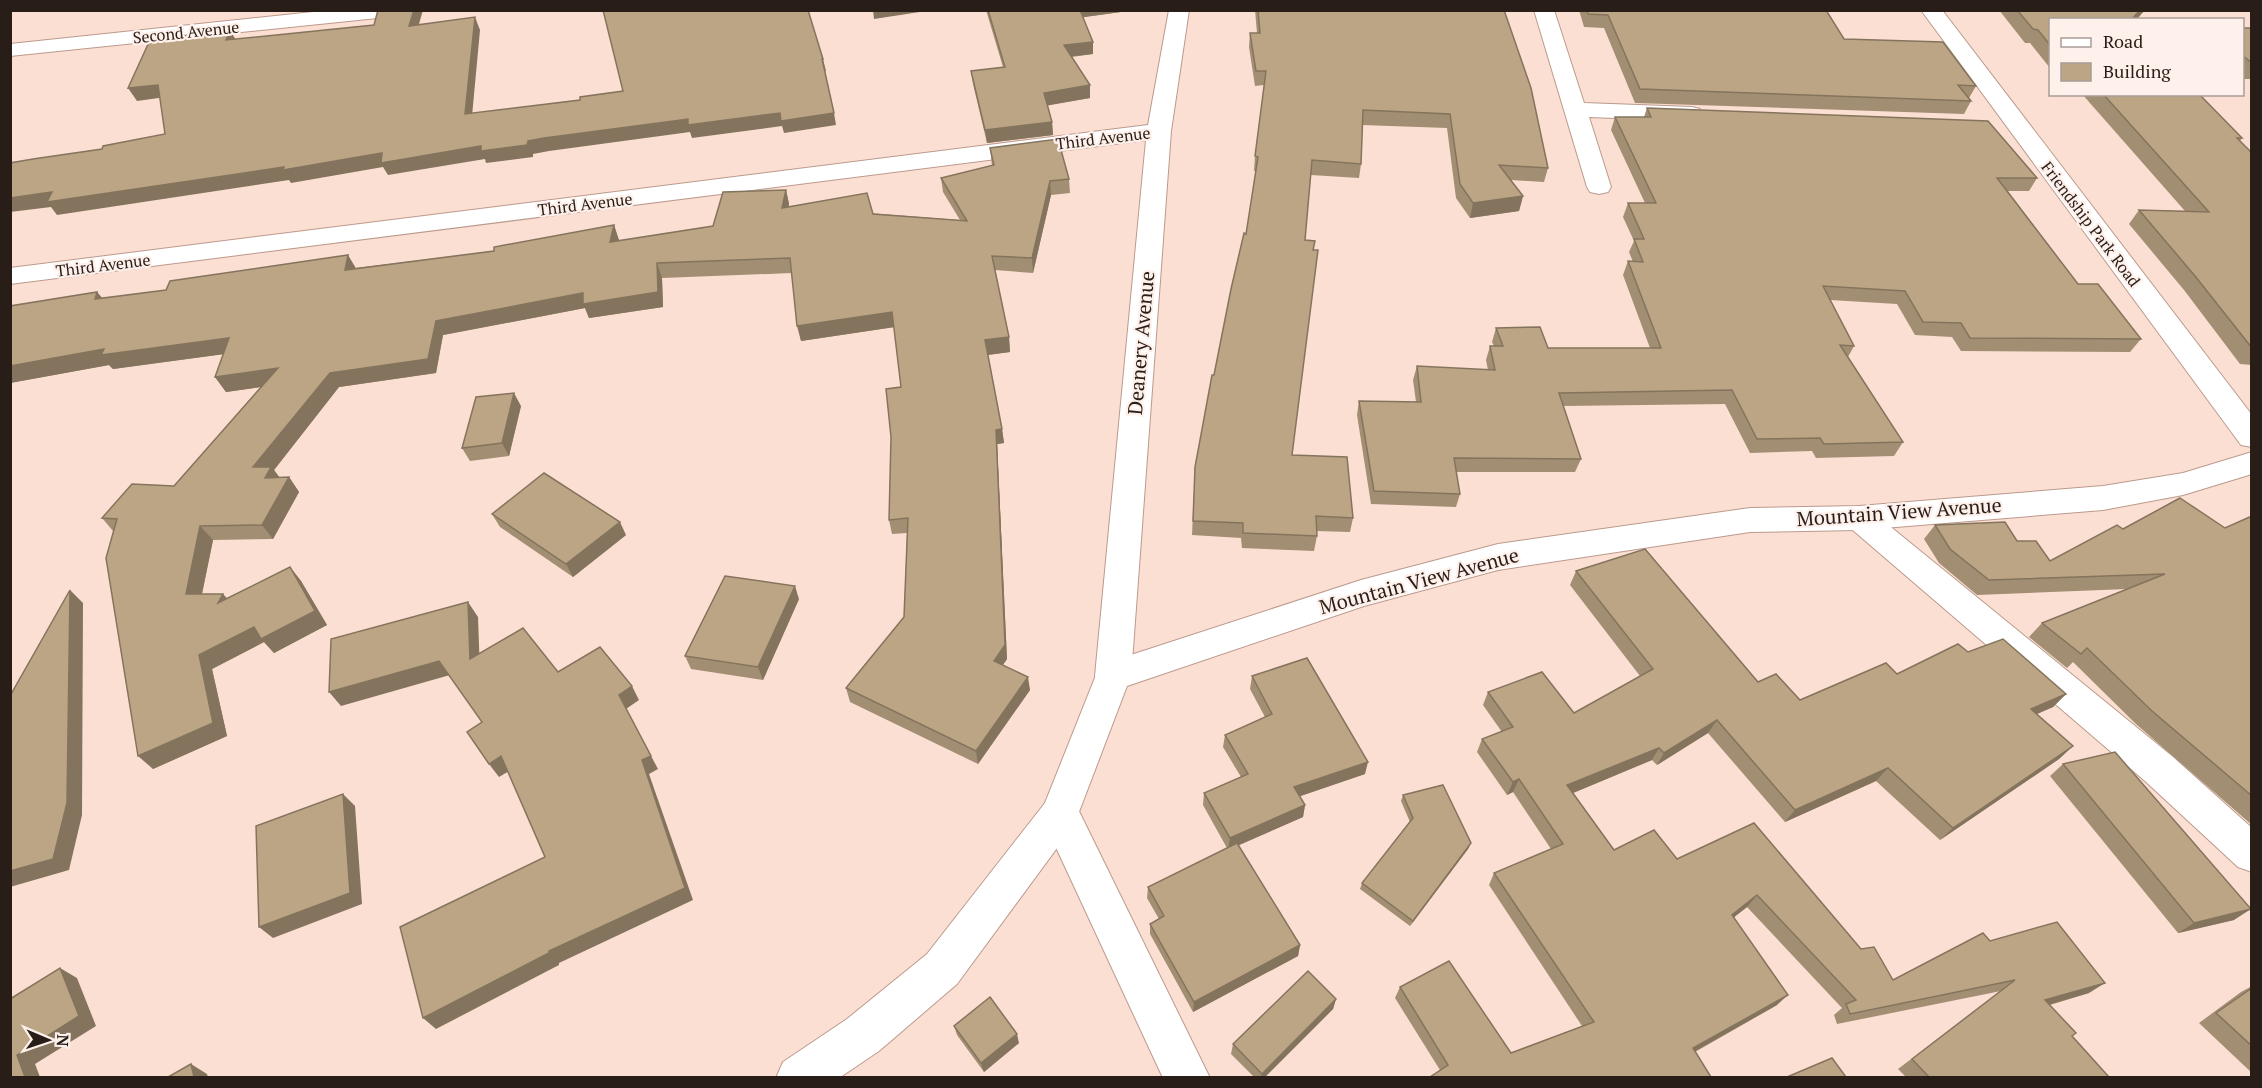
<svg xmlns="http://www.w3.org/2000/svg" width="2262" height="1088" font-family="'PT Serif',serif">
<style>
.lines{fill:none;stroke-linecap:round;stroke-linejoin:round}
.street-casing{stroke:#bb9a8c;stroke-width:2}
.secondary-casing{stroke:#bb9a8c;stroke-width:2}
.street{fill:#fff;fill-rule:evenodd}
.secondary{fill:#fff;fill-rule:evenodd}
.wall{fill:#a28e72}
.shaded-wall{fill:#84745d}
.building{fill:#bca585;stroke:#84745d;stroke-width:1.5}
.labels{text-anchor:middle;stroke-width:4.5;stroke-linejoin:round;paint-order:stroke}
.far-street-label{font-size:16px;fill:#291d17;stroke:#fef0ea}
.street-label{font-size:20px;fill:#291d17;stroke:#fef0ea}
</style>
<rect width="100%" height="100%" fill="#fcdfd3"/>
<g class="lines">
<g class="street-casing">
<g id="street">
<polygon points="332,10 407,10 404,14 397,16 10,56 10,44"/>
<polygon points="1169,10 1189,10 1171,131 1131,676 1126,687 1113,691 1100,687 1095,676 1146,140 10,284 10,268 1148,125"/>
<polygon points="1534,10 1554,10 1584,103 1692,107 1700,109 1703,114 1700,119 1692,121 1589,117 1611,187 1608,192 1599,194 1590,192 1587,187"/>
<polygon points="1921,10 1942,10 2252,415 2252,447 2241,445"/>
<polygon points="1859,506 1870,510 2173,757 2252,828 2252,872 2238,867 2145,781 1848,526 1843,518 1848,510"/>
<polygon points="1060,795 1074,801 1210,1078 1163,1078 1040,813 1046,801"/>
</g>
</g>
<g class="secondary-casing">
<polygon id="secondary" points="2252,452 2252,474 2183,495 2103,510 1859,530 1750,532 1498,570 1364,606 1127,686 1074,825 957,984 879,1051 839,1078 776,1078 783,1062 847,1019 927,954 1045,803 1100,665 1361,580 1498,544 1750,508 1859,506 2103,486 2183,473"/>
</g>
<use href="#street" class="street"/>
<use href="#secondary" class="secondary"/>
</g>
<g class="wall">
<polygon points="986,10 1121,10 1121,12 1083,17 1093,54 1072,57 1090,98 1047,105 1052,122 1053,135 987,143 973,84 971,71 1003,67"/>
<polygon points="1255,10 1504,10 1548,168 1544,182 1511,180 1523,196 1519,211 1470,218 1456,198 1447,128 1362,125 1361,164 1359,178 1311,175 1305,240 1292,455 1353,518 1350,532 1316,531 1317,536 1314,551 1242,548 1241,538 1192,535 1195,467 1214,375 1246,234 1256,171 1254,171 1255,156 1264,85 1255,86 1249,47 1250,33 1257,33"/>
<polygon points="1579,10 1826,10 1844,39 1976,86 1969,98 1971,101 1964,114 1635,103 1604,28 1584,27"/>
<polygon points="1999,10 2145,10 2136,20 2050,20 2050,68 2030,43 2025,43"/>
<rect x="2242" y="28" width="10" height="51"/>
<polygon points="2082,94 2199,94 2242,138 2240,141 2252,153 2252,365 2240,364 2184,290 2129,224 2139,210 2185,211"/>
<polygon points="1647,108 2037,178 2029,191 2008,191 2078,284 2141,339 2130,352 1961,351 1952,337 1915,335 1897,304 1830,300 1854,346 1848,357 1903,442 1894,456 1816,458 1812,451 1750,453 1725,404 1563,406 1581,459 1575,472 1456,472 1460,494 1456,507 1371,504 1357,415 1359,401 1416,402 1413,380 1417,366 1488,370 1486,360 1490,346 1494,346 1492,342 1496,328 1548,348 1650,348 1623,275 1628,261 1633,262 1629,252 1634,241 1623,217 1628,203 1645,203 1611,130 1615,117 1644,117"/>
<polygon points="990,148 1069,179 1070,193 1051,195 1033,273 995,270 1009,337 1010,352 988,355 1002,429 1004,443 997,444 1007,659 1003,665 1030,690 978,764 850,702 846,688 904,617 907,533 892,534 889,520 901,387 894,327 801,341 792,273 662,278 663,307 589,318 585,308 443,335 436,373 339,387 274,470 280,478 289,477 299,492 273,539 213,540 202,594 227,598 290,567 301,581 327,625 274,653 264,642 212,669 227,736 153,769 113,531 102,518 174,486 261,387 226,392 215,377 223,354 113,369 109,365 10,383 10,306 97,292 102,298 356,268 494,251 614,225 619,241 713,226 786,190 789,204 789,207 960,220 943,192 941,178 992,166"/>
<polygon points="521,406 509,456 470,461 462,448"/>
<polygon points="492,514 626,535 573,577 500,527"/>
<polygon points="2252,516 2252,825 2136,724 2073,662 2067,668 2029,637 2042,623 2127,589 1977,595 1939,563 1924,539 1935,525 2017,541 2050,561 2123,529 2225,528"/>
<polygon points="1576,571 1758,682 1800,700 1897,674 1968,652 2066,694 2053,707 2037,714 2073,746 2059,759 1940,840 1876,781 1785,822 1708,733 1657,765 1652,760 1573,793 1614,850 1677,859 1754,823 1861,949 1893,980 1990,941 2089,993 2050,1005 2072,1036 2109,1077 1906,1077 1898,1069 2001,991 1837,1024 1834,1015 1842,1008 1747,907 1734,917 1777,1005 1695,1052 1440,1070 1395,998 1400,987 1511,1053 1582,1026 1489,885 1494,873 1551,849 1513,792 1507,795 1477,752 1482,739 1502,732 1483,705 1488,692 1574,713 1640,676 1570,585"/>
<polygon points="799,599 763,680 691,669 685,656"/>
<polygon points="1252,676 1365,774 1300,796 1305,805 1303,817 1238,845 1300,945 1298,956 1193,1012 1150,934 1150,924 1159,919 1147,898 1148,887 1227,848 1203,805 1204,793 1241,777 1223,747 1225,735 1265,717 1250,689"/>
<polygon points="2063,764 2234,920 2178,933 2050,776"/>
<polygon points="1403,795 1471,843 1468,849 1410,926 1360,889 1362,883 1410,822 1401,801"/>
<polygon points="2252,986 2252,1073 2199,1023 2241,992"/>
<polygon points="1336,999 1333,1009 1265,1077 1254,1077 1231,1054 1233,1044"/>
<polygon points="954,1026 1019,1043 984,1072 957,1035"/>
</g>
<g class="shaded-wall">
<polygon points="414,10 423,10 415,38 409,26"/>
<polygon points="873,10 933,10 874,19"/>
<polygon points="1078,10 1121,10 1121,12 1078,18"/>
<polygon points="2140,10 2145,10 2136,20 2131,20"/>
<polygon points="475,17 480,30 471,127 465,114"/>
<polygon points="230,30 237,42 226,40"/>
<polygon points="1093,42 1093,54 1065,57 1064,45"/>
<polygon points="822,59 823,59 826,71 824,72"/>
<polygon points="158,85 166,97 137,101 128,88"/>
<polygon points="1090,85 1090,98 1045,106 1044,93"/>
<polygon points="780,113 834,113 836,125 784,133 782,126 692,138 690,132 549,151 533,154 533,157 486,163 485,159 388,175 383,167 291,183 289,180 57,215 51,207 10,212 10,198 52,192 382,153 481,146 688,119"/>
<polygon points="1052,122 1053,135 987,143 985,130"/>
<polygon points="1050,181 1051,195 1033,273 1032,258"/>
<polygon points="786,190 789,204 785,222 782,208"/>
<polygon points="1523,196 1519,211 1470,218 1473,203"/>
<polygon points="614,225 619,240 616,257 610,242"/>
<polygon points="348,255 357,270 345,270"/>
<polygon points="657,263 662,278 663,307 589,318 585,308 443,335 436,373 339,387 274,470 282,481 276,493 253,467 330,373 436,321"/>
<polygon points="97,292 109,306 95,299"/>
<polygon points="892,312 895,327 801,341 797,326"/>
<polygon points="1009,337 1010,352 987,355 985,340"/>
<polygon points="229,338 240,352 113,369 109,365 10,383 10,366 104,349"/>
<polygon points="278,368 288,383 226,392 215,377"/>
<polygon points="514,393 521,406 509,456 502,443"/>
<polygon points="1002,429 1004,443 997,444 1007,659 996,675 994,661 996,430"/>
<polygon points="289,477 299,492 273,539 262,525"/>
<polygon points="620,522 626,535 573,577 566,564"/>
<polygon points="200,526 213,540 199,608 186,594"/>
<polygon points="290,567 301,581 327,625 274,653 264,642 212,669 227,736 153,769 138,756 199,655"/>
<polygon points="795,586 799,599 763,680 758,667"/>
<polygon points="70,590 83,603 82,815 69,870 10,887 10,871"/>
<polygon points="223,594 236,608 218,603"/>
<polygon points="468,602 478,617 480,673 470,659"/>
<polygon points="439,661 450,675 341,706 329,692"/>
<polygon points="1028,677 1030,690 978,764 976,751"/>
<polygon points="632,686 639,700 626,709 658,769 649,774 693,900 559,963 559,965 436,1029 423,1018 549,951 619,695"/>
<polygon points="2066,694 2053,707 2018,722 2031,709"/>
<polygon points="1717,720 1708,733 1657,765 1664,753"/>
<polygon points="2073,746 2059,759 1940,840 1953,828"/>
<polygon points="1659,748 1652,760 1561,798 1567,785"/>
<polygon points="501,756 511,770 499,777 489,764"/>
<polygon points="1368,762 1365,774 1292,799 1294,787"/>
<polygon points="1888,768 1876,781 1785,822 1795,810"/>
<polygon points="1519,779 1513,792 1507,795 1513,782"/>
<polygon points="343,794 355,806 362,904 273,938 259,927"/>
<polygon points="1305,805 1303,817 1228,850 1230,838"/>
<polygon points="1471,843 1468,849 1410,926 1413,921"/>
<polygon points="1757,895 1747,907 1723,926 1732,915"/>
<polygon points="2251,909 2234,920 2178,933 2194,923"/>
<polygon points="1300,945 1298,956 1193,1012 1194,1002"/>
<polygon points="60,968 77,978 96,1026 35,1064 40,1077 25,1077 17,1055"/>
<polygon points="2105,983 2089,993 2030,1010 2045,1000"/>
<polygon points="1788,995 1777,1005 1683,1058 1693,1048"/>
<polygon points="1336,999 1333,1009 1265,1077 1261,1077 1262,1074"/>
<polygon points="1017,1034 1019,1043 984,1072 981,1063"/>
<polygon points="191,1064 207,1074 208,1077 194,1077"/>
</g>
<g class="building">
<polygon points="378,10 414,10 409,26 475,17 465,114 580,100 580,97 623,91 603,10 808,10 823,59 822,59 834,113 781,121 780,113 688,125 688,119 544,138 528,141 527,145 481,151 481,146 381,163 382,153 283,170 284,167 47,202 52,192 10,198 10,163 33,159 102,149 103,146 165,134 158,85 128,88 150,40 230,30 226,40 374,25"/>
<polygon points="988,10 1080,10 1093,42 1064,45 1090,85 1044,93 1052,122 985,130 971,71 1005,67"/>
<polygon points="1258,10 1504,10 1531,88 1548,168 1499,165 1523,196 1473,203 1460,184 1450,114 1363,110 1361,164 1312,160 1305,240 1315,241 1313,250 1318,250 1292,455 1347,457 1353,518 1316,516 1317,536 1243,533 1243,523 1193,521 1195,467 1212,375 1214,375 1231,289 1244,233 1246,234 1258,157 1255,156 1266,71 1256,71 1250,33 1260,33"/>
<polygon points="1587,10 1826,10 1844,39 1943,42 1976,86 1958,85 1971,101 1640,89 1608,15 1588,14"/>
<polygon points="2017,10 2140,10 2131,20 2050,20 2050,45 2038,30 2033,29"/>
<polygon points="2242,28 2252,28 2252,63 2242,55"/>
<polygon points="2103,94 2199,94 2242,138 2237,138 2252,153 2252,348 2195,276 2139,210 2209,212"/>
<polygon points="1647,108 1988,121 2037,178 1997,178 2078,284 2098,284 2141,339 1970,338 1961,323 1923,322 1905,291 1823,286 1854,346 1840,345 1903,442 1824,444 1820,438 1757,439 1732,390 1559,393 1581,459 1454,458 1460,494 1374,491 1359,401 1421,402 1417,366 1495,370 1490,346 1503,346 1496,328 1540,327 1548,348 1661,348 1628,261 1643,262 1634,239 1644,239 1628,203 1656,203 1615,117 1651,117"/>
<polygon points="1058,139 1069,179 1050,181 1032,258 992,256 1009,337 985,340 1002,429 996,430 1005,645 994,661 1028,677 976,751 846,688 904,617 908,518 889,520 891,437 886,389 901,387 892,312 797,326 790,258 657,263 658,292 583,304 583,293 436,321 428,359 330,373 253,467 271,467 265,478 289,477 262,525 200,526 186,594 223,594 218,603 290,567 315,611 261,639 254,627 199,655 213,723 138,756 106,558 117,519 102,518 132,484 174,486 278,368 215,377 229,338 101,355 104,349 10,366 10,306 97,292 95,299 166,290 170,281 348,255 345,270 494,251 494,247 614,225 610,242 713,226 723,192 786,190 782,208 867,193 873,214 967,221 941,178 994,165 990,148"/>
<polygon points="514,393 502,443 462,448 476,397"/>
<polygon points="544,473 620,522 566,564 492,514"/>
<polygon points="2180,498 2225,528 2252,516 2252,796 2152,711 2087,648 2081,654 2042,623 2165,574 1989,580 1950,549 1935,525 2005,522 2017,541 2036,541 2050,561 2117,525 2123,529"/>
<polygon points="1645,549 1758,682 1776,674 1800,700 1886,663 1897,674 1958,644 1968,652 2003,639 2066,694 2031,709 2073,746 1953,828 1888,768 1795,810 1717,720 1664,753 1659,748 1567,785 1614,850 1654,830 1677,859 1754,823 1861,949 1874,947 1893,980 1983,933 1990,941 2057,922 2105,983 2045,1000 2076,1033 2072,1036 2109,1077 1929,1077 1912,1059 2015,980 1850,1014 1846,1004 1856,1000 1757,895 1732,915 1788,995 1693,1048 1711,1077 1430,1077 1448,1065 1400,987 1449,961 1511,1053 1594,1022 1494,873 1563,844 1519,779 1513,782 1482,739 1513,727 1488,692 1542,672 1574,713 1653,669 1576,571"/>
<polygon points="725,576 795,586 758,667 685,656"/>
<polygon points="70,590 67,803 53,859 10,871 10,696"/>
<polygon points="468,602 470,659 523,628 558,672 600,647 632,686 619,695 651,756 642,760 685,888 549,951 549,953 423,1018 400,927 545,857 501,756 489,764 467,732 482,722 439,661 329,692 331,639"/>
<polygon points="1307,658 1368,762 1294,787 1305,805 1230,838 1204,793 1248,774 1225,735 1272,714 1252,676"/>
<polygon points="2115,752 2251,909 2194,923 2063,764"/>
<polygon points="1443,785 1471,843 1413,921 1362,883 1413,818 1403,795"/>
<polygon points="343,794 350,893 259,927 256,826"/>
<polygon points="1237,843 1300,945 1194,1002 1150,924 1164,916 1148,887"/>
<polygon points="60,968 79,1016 17,1055 25,1077 10,1077 10,999"/>
<polygon points="1308,971 1336,999 1262,1074 1233,1044"/>
<polygon points="2252,988 2252,1046 2216,1013"/>
<polygon points="990,997 1017,1034 981,1063 954,1026"/>
<polygon points="1832,1058 1846,1077 1787,1077"/>
<polygon points="191,1064 194,1077 168,1077"/>
</g>
<g class="labels">
<g class="far-street-label">
<text transform="translate(186 32) rotate(-6)" y="6">Second Avenue</text>
<text transform="translate(1103 138) rotate(-7)" y="6">Third Avenue</text>
<text transform="translate(585 204) rotate(-7)" y="6">Third Avenue</text>
<text transform="translate(2091 224) rotate(53)" y="6">Friendship Park Road</text>
<text transform="translate(103 265) rotate(-7)" y="6">Third Avenue</text>
</g>
<g class="street-label">
<text transform="translate(1141 343) rotate(-85)" y="7">Deanery Avenue</text>
<text transform="translate(1899 512) rotate(-4)" y="7">Mountain View Avenue</text>
<text transform="translate(1419 581) rotate(-15)" y="7">Mountain View Avenue</text>
</g>
</g>
<rect width="2262" height="1088" fill="none" stroke="#291d17" stroke-width="24"/>
<rect x="2049" y="18" width="195" height="78" fill="#fef0ea" stroke="#a99c96" stroke-width="1.5"/>
<rect x="2061" y="38" width="30" height="9" fill="#ffffff" stroke="#a99c96" stroke-width="1.5"/>
<text x="2103" y="48" font-size="18" fill="#291d17">Road</text>
<rect x="2061" y="63" width="30" height="18" fill="#bca585" stroke="#a99c96" stroke-width="1.5"/>
<text x="2103" y="78" font-size="18" fill="#291d17">Building</text>
<g transform="translate(48 1040) rotate(92)" stroke="#fef0ea" stroke-width="4.5" paint-order="stroke">
<path d="M0-4.5L10 22L0 15L-10 22Z" fill="#291d17"/>
<text y="-9" font-size="16" font-weight="bold" text-anchor="middle" fill="#291d17">N</text>
</g>
</svg>
